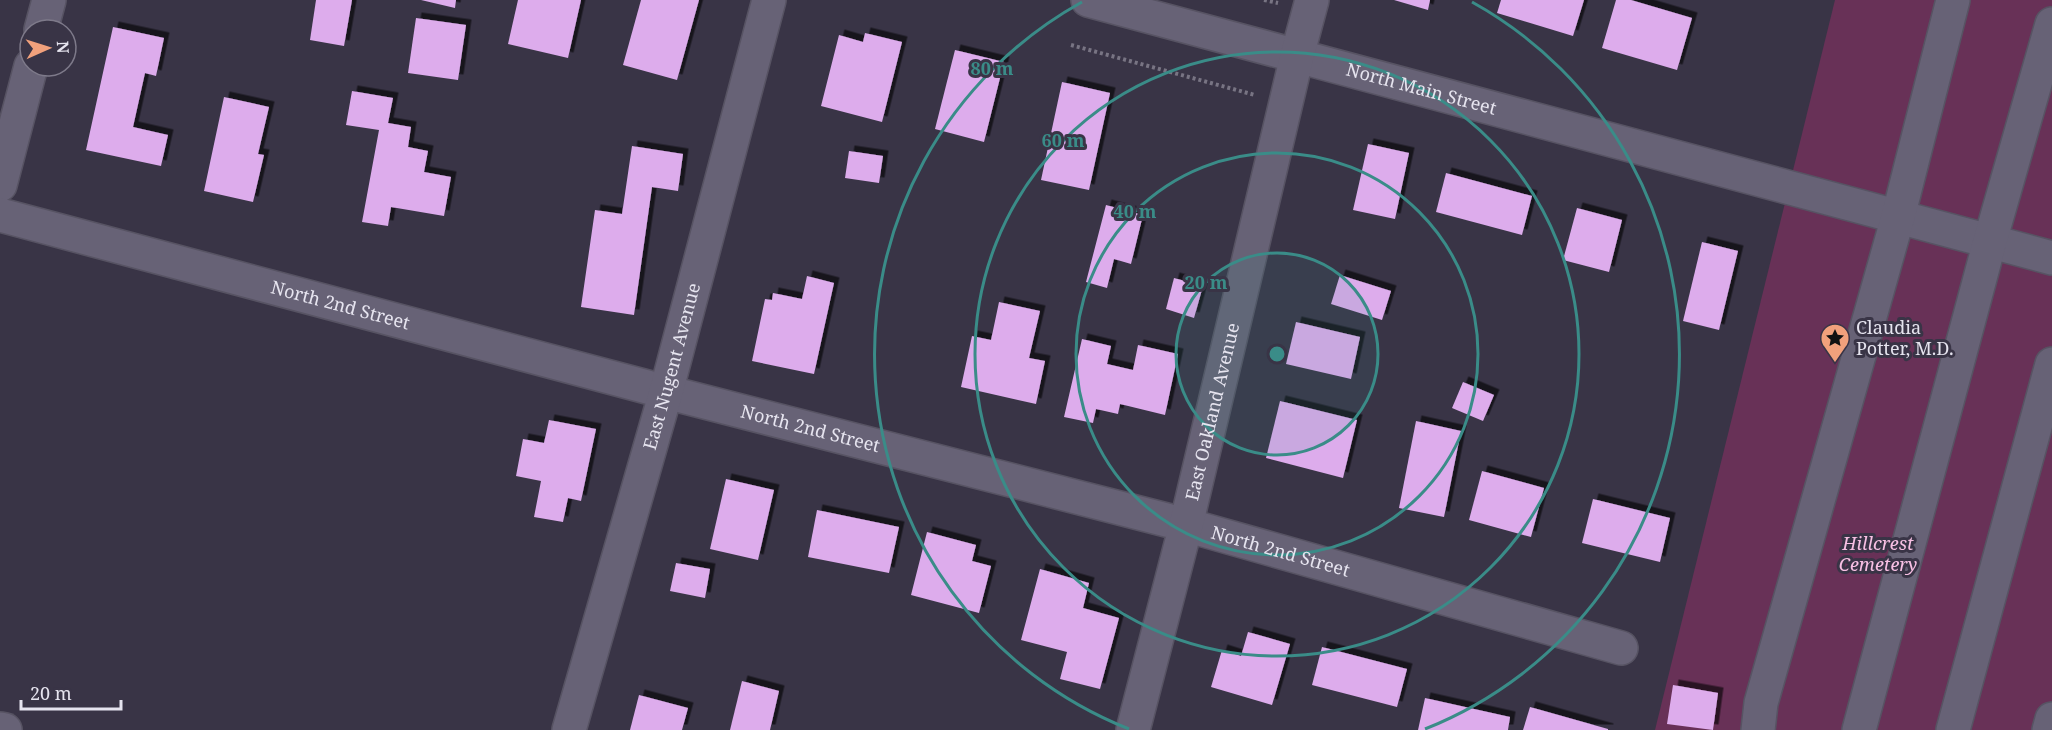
<svg xmlns="http://www.w3.org/2000/svg" width="2052" height="730" font-family="'Noto Serif',serif">
<style>
.green{fill:#683157}
.building{fill:#ddacec;filter:url(#shadow)}
.lines{fill:none;stroke-linecap:round;stroke-linejoin:round}
.minor-casing{stroke:#575363;stroke-width:36}
.path{stroke:#787483;stroke-width:4;stroke-dasharray:3 3;stroke-linecap:butt}
.minor{stroke:#676276;stroke-width:33}
.ring{fill:none;stroke:#3a8c88;stroke-width:3}
.labels{text-anchor:middle;stroke-width:6;stroke-linejoin:round;paint-order:stroke}
.street-label{font-size:18px;fill:#e6e4ef;stroke:#393446}
.poi-label{font-size:18px;fill:#e6e4ef;stroke:#393446;text-anchor:start}
.park-label{font-size:18px;font-style:italic;fill:#f8c0e4;stroke:#393446}
.centre{fill:#3a8c88;stroke:#393446;stroke-width:3}
.ring-label{font-size:18px;text-anchor:middle;font-weight:bold;fill:#3a8c88;stroke:#393446;stroke-width:6;stroke-linejoin:round;paint-order:stroke}
</style>
<defs>
<filter id="shadow"><feDropShadow dx="5.5" dy="-5.5" stdDeviation="0" flood-color="#0009"/></filter>
</defs>
<rect width="100%" height="100%" fill="#393446"/>
<polygon class="green" points="1835,0 2052,0 2052,730 1655,730"/>
<g class="building">
<polygon points="316,0 352,0 344,46 310,40"/>
<polygon points="421,0 456,0 455,8"/>
<polygon points="518,0 581,0 568,58 508,44"/>
<polygon points="641,0 699,0 677,80 623,65"/>
<polygon points="1394,0 1430,0 1428,10"/>
<polygon points="1501,0 1584,0 1573,36 1497,13"/>
<polygon points="1616,0 1631,0 1692,18 1677,70 1602,48"/>
<polygon points="416,18 466,25 458,80 408,73"/>
<polygon points="113,27 164,38 156,76 145,73 133,127 168,135 161,166 86,150"/>
<polygon points="865,33 902,42 882,122 821,106 839,35 863,42"/>
<polygon points="955,50 1004,62 984,142 935,129"/>
<polygon points="1062,82 1110,93 1089,190 1041,180"/>
<polygon points="352,91 393,98 388,123 411,127 408,147 428,151 424,172 451,177 444,216 391,207 388,226 362,222 379,130 346,125"/>
<polygon points="224,97 269,107 258,154 264,155 253,202 204,191"/>
<polygon points="1368,144 1409,153 1395,219 1353,210"/>
<polygon points="632,146 683,154 678,191 652,187 634,315 581,307 595,210 622,214"/>
<polygon points="849,151 883,156 879,183 845,178"/>
<polygon points="1446,173 1532,196 1522,235 1436,212"/>
<polygon points="1106,205 1143,215 1131,264 1114,259 1107,288 1086,282"/>
<polygon points="1577,208 1622,220 1609,272 1563,260"/>
<polygon points="1702,242 1738,251 1719,330 1683,321"/>
<polygon points="1340,275 1391,291 1382,320 1331,304"/>
<polygon points="807,276 834,283 814,374 752,361 765,299 772,300 773,293 802,299"/>
<polygon points="1174,278 1203,286 1194,318 1166,309"/>
<polygon points="999,302 1040,311 1029,358 1045,361 1036,404 961,387 972,336 991,340"/>
<polygon points="1296,322 1360,337 1351,379 1286,364"/>
<polygon points="1082,339 1111,346 1107,364 1133,370 1138,345 1178,354 1165,415 1120,404 1118,414 1096,409 1093,423 1064,417"/>
<polygon points="1463,382 1494,395 1483,421 1452,408"/>
<polygon points="1280,401 1357,420 1343,478 1266,458"/>
<polygon points="549,420 596,429 581,501 568,498 563,522 534,517 541,481 516,476 523,439 544,443"/>
<polygon points="1416,421 1461,431 1444,517 1399,508"/>
<polygon points="1482,471 1544,488 1531,537 1469,520"/>
<polygon points="726,479 774,490 758,560 710,549"/>
<polygon points="1593,499 1670,518 1660,562 1582,543"/>
<polygon points="817,510 899,527 889,573 808,557"/>
<polygon points="927,532 976,545 972,561 991,566 979,613 911,595"/>
<polygon points="676,563 710,569 705,598 670,591"/>
<polygon points="1040,569 1089,583 1083,608 1119,618 1100,689 1060,679 1067,652 1021,640"/>
<polygon points="1248,632 1290,644 1272,705 1211,687 1222,650 1241,656"/>
<polygon points="1322,647 1407,669 1397,707 1312,685"/>
<polygon points="742,681 779,691 770,730 730,730"/>
<polygon points="1673,685 1718,693 1713,730 1667,724"/>
<polygon points="639,695 688,708 682,730 630,730"/>
<polygon points="1425,698 1510,717 1508,730 1418,730"/>
<polygon points="1530,707 1608,729 1608,730 1523,730"/>
</g>
<g class="lines">
<g class="minor-casing">
<g id="minor">
<path id="s1" d="M1088,0L2052,258"/>
<polyline points="41,30 49,0"/>
<polyline points="0,185 31,66"/>
<path id="s2" d="M0,215L666,392L1186,525L1621,648"/>
<polyline points="0,729 5,730"/>
<path id="s3" d="M569,730L666,392L769,0"/>
<path id="s4" d="M1133,730L1186,525L1297,56L1312,0"/>
<polyline points="1758,730 1761,703 1898,217 1953,0"/>
<polyline points="1859,730 1990,241 2052,24"/>
<polyline points="1953,730 2052,364"/>
<polyline points="2049,730 2052,719"/>
</g>
</g>
<g class="path">
<polyline points="1264,0 1278,3"/>
<polyline points="1071,45 1255,95"/>
</g>
<use href="#minor" class="minor"/>
</g>
<circle cx="1277" cy="354" r="101" fill="#3a8c88" fill-opacity=".12"/>
<g class="ring">
<circle cx="1277" cy="354" r="101"/>
<circle cx="1277" cy="354" r="201"/>
<circle cx="1277" cy="354" r="302"/>
<path d="M1129 729A403 403 0 0 1 1082 2M1472 2A403 403 0 0 1 1425 729"/>
</g>
<defs>
<g id="sight-pin" transform="scale(1.5)"><path d="M0 17L-7.5 6A9.5 9.5 0 1 1 7.5 6Z" fill="#f1a17c" stroke="#393446"/><path d="M0-6L1.8-2.2L6-1.7L2.9 1.2L3.7 5.4L0 3.3L-3.7 5.4L-2.9 1.2L-6-1.7L-1.8-2.2Z" fill="#111"/></g>
</defs>
<g fill-rule="evenodd">
<use href="#sight-pin" x="1835" y="338"/>
</g>
<g class="labels">
<g class="street-label">
<text dy="6" stroke="none"><textPath href="#s1" startOffset="345">North Main Street</textPath></text>
<text dy="6" stroke="none"><textPath href="#s2" startOffset="352">North 2nd Street</textPath></text>
<text dy="6" stroke="none"><textPath href="#s3" startOffset="378">East Nugent Avenue</textPath></text>
<text dy="6" stroke="none"><textPath href="#s4" startOffset="328">East Oakland Avenue</textPath></text>
<text dy="6" stroke="none"><textPath href="#s2" startOffset="838">North 2nd Street</textPath></text>
<text dy="6" stroke="none"><textPath href="#s2" startOffset="1324">North 2nd Street</textPath></text>
</g>
<g class="poi-label">
<text x="1856" y="334">Claudia<tspan x="1856" dy="21">Potter, M.D.</tspan></text>
</g>
<g class="park-label">
<text x="1878" y="550">Hillcrest<tspan x="1878" dy="21">Cemetery</tspan></text>
</g>
</g>
<circle cx="1277" cy="354" r="9" class="centre"/>
<g class="ring-label">
<text x="992" y="75">80 m</text>
<text x="1063" y="147">60 m</text>
<text x="1135" y="218">40 m</text>
<text x="1206" y="289">20 m</text>
</g>
<g transform="translate(48 48) rotate(87)"><circle r="28" fill="#393446" stroke="#7e7a8a" stroke-width="1.5"/>
<path d="M0-4.5L10 22L0 15L-10 22Z" fill="#f1a17c"/>
<text y="-9" font-size="16" font-weight="bold" text-anchor="middle" fill="#e6e4ef">N</text>
</g>
<path d="M21 700v9h100v-9" fill="none" stroke="#e6e4ef" stroke-width="3"/>
<text x="30" y="700" font-size="18" fill="#e6e4ef" stroke="#393446" stroke-width="4.5" paint-order="stroke">20 m</text>
</svg>
